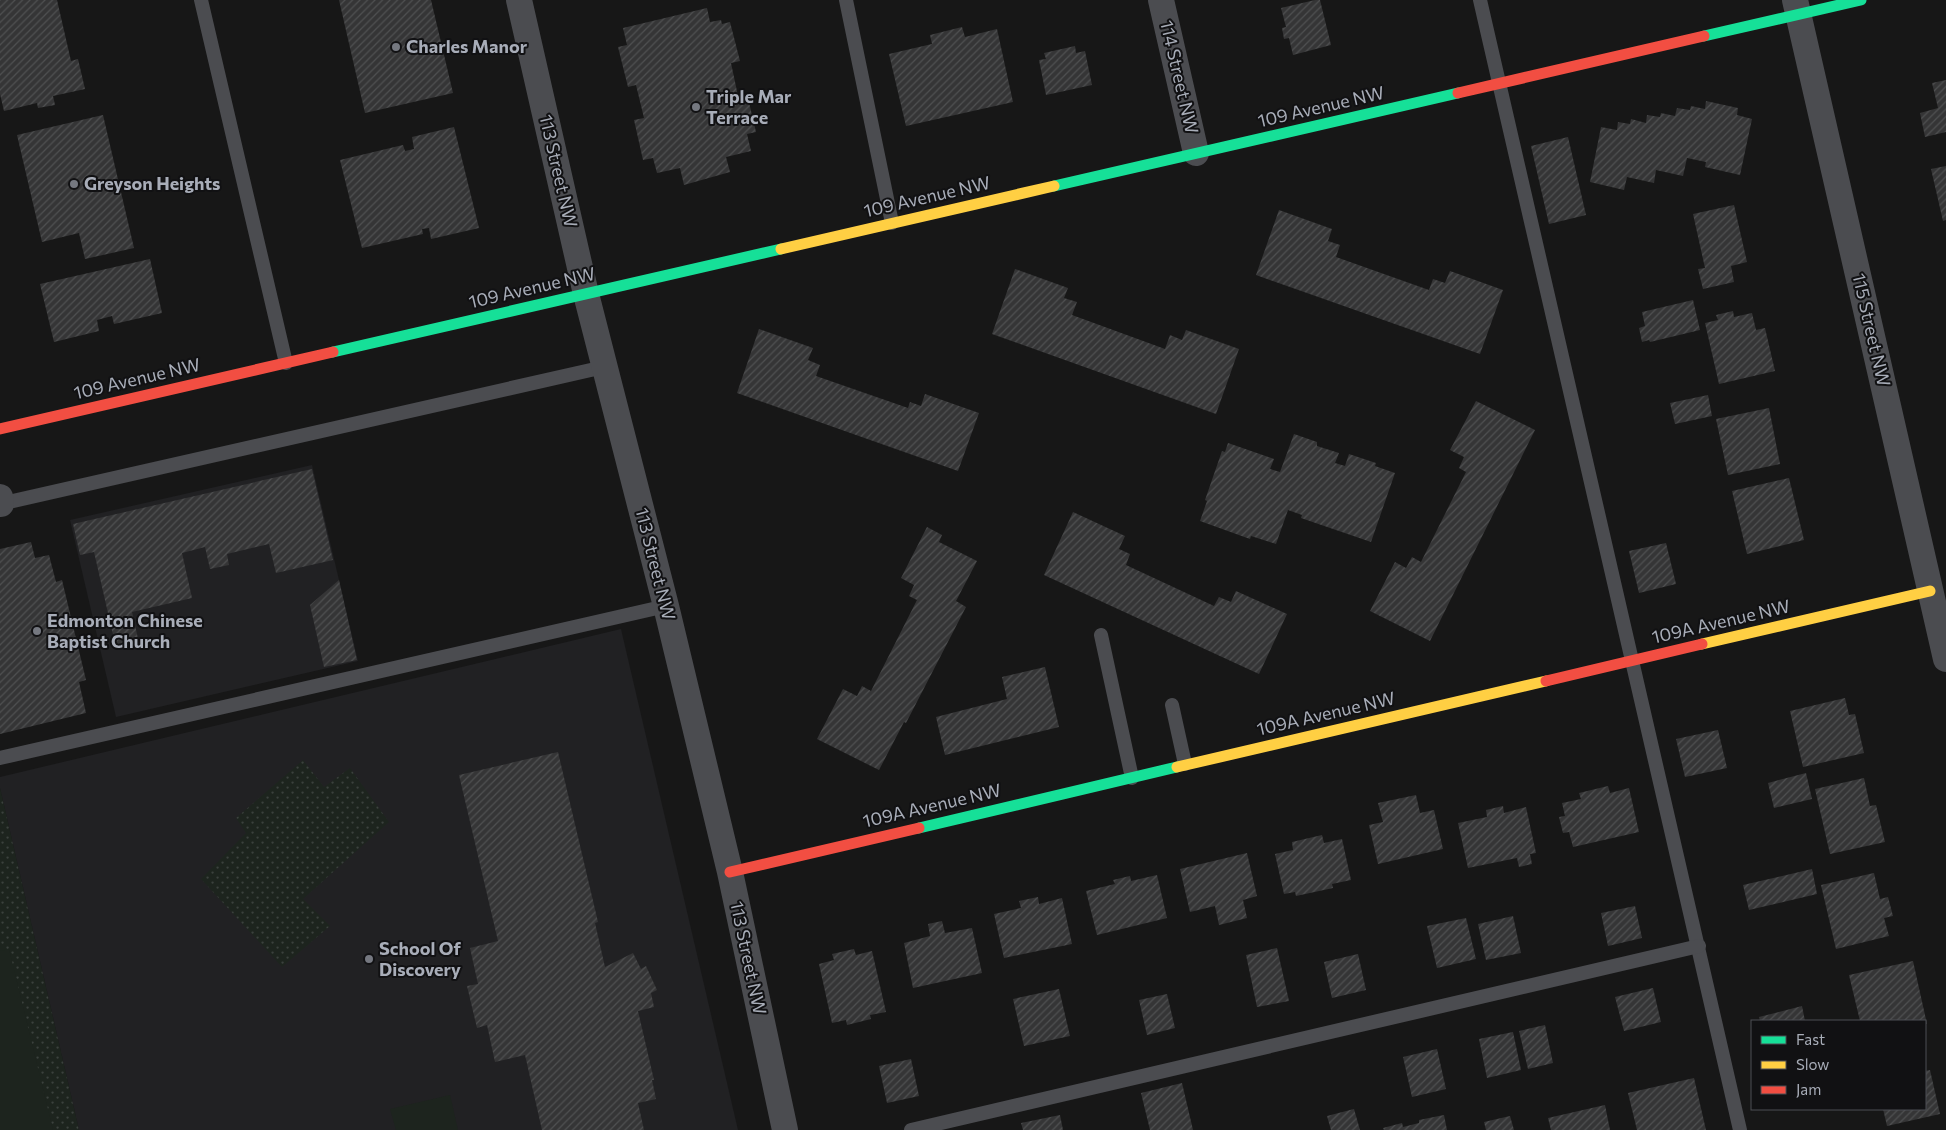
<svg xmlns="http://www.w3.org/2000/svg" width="1946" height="1130" font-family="Commissioner,sans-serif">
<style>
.built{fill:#212123}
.park{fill:url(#park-dots)}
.pitch{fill:#1d241e}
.building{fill:url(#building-hatch)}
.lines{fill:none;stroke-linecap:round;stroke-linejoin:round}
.lane{stroke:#4b4c50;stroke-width:14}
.street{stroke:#4b4c50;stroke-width:26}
.fast{stroke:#16e098;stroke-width:11}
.slow{stroke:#ffcf43;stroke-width:11}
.jam{stroke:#f24e42;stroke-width:11}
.poi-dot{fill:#757880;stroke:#111113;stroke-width:2}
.labels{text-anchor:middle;stroke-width:4;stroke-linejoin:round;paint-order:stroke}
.poi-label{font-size:18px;font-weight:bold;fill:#a8adb8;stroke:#111113;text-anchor:start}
.street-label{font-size:18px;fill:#a8adb8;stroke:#111113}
</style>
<defs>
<pattern id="park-dots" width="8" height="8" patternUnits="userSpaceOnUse" patternTransform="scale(1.25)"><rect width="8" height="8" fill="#1d241e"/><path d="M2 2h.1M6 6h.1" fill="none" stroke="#3b413d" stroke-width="1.8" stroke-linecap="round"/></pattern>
<pattern id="building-hatch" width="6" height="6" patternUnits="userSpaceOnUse" patternTransform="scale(1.25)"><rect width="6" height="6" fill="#353536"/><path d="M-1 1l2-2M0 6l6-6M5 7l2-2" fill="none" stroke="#4f5051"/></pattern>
</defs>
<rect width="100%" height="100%" fill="#171717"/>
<g class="built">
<polygon points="312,465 358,661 116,717 70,520"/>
<polygon points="621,629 738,1130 79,1130 0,788 0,777"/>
</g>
<g class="park">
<polygon points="303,760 324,787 350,768 389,822 303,899 330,926 282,967 201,879 246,833 236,818"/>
<polygon points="0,788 79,1130 0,1130"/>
</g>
<g class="pitch">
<polygon points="9,949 53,1130 0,1130 0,951"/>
<polygon points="450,1095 458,1130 396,1130 390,1109"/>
</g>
<g class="building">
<polygon points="0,0 57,0 71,61 78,59 85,89 53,96 55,105 38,108 37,103 4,111 0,94"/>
<polygon points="339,0 431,0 453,93 365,113"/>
<polygon points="1315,0 1320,0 1331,45 1293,55 1289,38 1284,39 1282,28 1286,27 1281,8"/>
<polygon points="707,8 710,22 721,20 722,24 730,22 740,61 731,63 738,96 747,94 756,132 747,134 751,151 726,157 730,172 684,185 680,168 657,173 653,158 643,160 634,120 644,118 636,85 628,87 618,47 627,45 623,28"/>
<polygon points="962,27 965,37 997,29 1013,102 906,126 889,54 932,44 930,35"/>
<polygon points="1075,46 1076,53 1085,51 1092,85 1046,95 1039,60 1046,59 1044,53"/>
<polygon points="1946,80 1946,132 1925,137 1920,113 1938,108 1932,83"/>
<polygon points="1706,101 1738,108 1737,115 1752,119 1740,175 1705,167 1706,162 1687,158 1683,176 1656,170 1654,183 1627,177 1624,190 1590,182 1601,127 1617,130 1618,122 1630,124 1631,119 1646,123 1647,115 1660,117 1661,113 1675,116 1677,108 1690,110 1691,106 1705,109"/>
<polygon points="103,115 134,248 85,259 79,233 42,242 17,135"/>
<polygon points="454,127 479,228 431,239 429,228 422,229 423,234 362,248 340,160 403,145 405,151 414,149 412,137"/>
<polygon points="1568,137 1586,215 1549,224 1531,146"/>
<polygon points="1946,166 1946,220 1943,221 1931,169"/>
<polygon points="1734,205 1747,262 1731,266 1734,282 1703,289 1698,269 1705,268 1693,214"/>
<polygon points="1279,210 1332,229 1328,241 1340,245 1336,257 1429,290 1433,279 1445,283 1450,271 1503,290 1480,354 1256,275"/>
<polygon points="150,259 162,313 114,324 112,316 97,320 99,331 54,342 40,284"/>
<polygon points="1015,269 1068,288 1064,298 1077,302 1072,315 1165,349 1170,335 1182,340 1186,330 1239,349 1216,414 992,334"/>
<polygon points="1693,300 1700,330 1650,342 1649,340 1642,342 1639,328 1645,326 1642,312"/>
<polygon points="1733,311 1734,317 1752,313 1756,330 1765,328 1775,371 1719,384 1705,323 1718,320 1716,315"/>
<polygon points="759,329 813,348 808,360 820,365 816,376 908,408 910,402 921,406 925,394 979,413 958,471 737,393"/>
<polygon points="1708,395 1712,416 1675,424 1670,403"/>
<polygon points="1476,401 1535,430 1430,641 1370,611 1395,562 1406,568 1412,557 1421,562 1466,472 1459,468 1464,457 1450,450"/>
<polygon points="1769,408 1780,464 1728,475 1716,419"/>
<polygon points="1294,434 1317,442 1317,446 1339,453 1335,463 1345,466 1349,454 1376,463 1375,466 1395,473 1371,542 1301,518 1302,515 1288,510 1276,544 1251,536 1250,539 1200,521 1207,501 1205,500 1222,451 1225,452 1228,443 1274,459 1270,469 1280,472"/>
<polygon points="312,469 333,560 276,573 269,544 227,554 229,565 210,569 205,547 182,553 192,598 132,612 139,643 116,648 94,552 80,555 73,524"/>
<polygon points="1789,478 1804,540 1747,554 1732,491"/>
<polygon points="1073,512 1125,536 1119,549 1130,554 1126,565 1214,606 1219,597 1231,602 1236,591 1287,614 1259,674 1044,575"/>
<polygon points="927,527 942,535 939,542 977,561 956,601 966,607 906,723 904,722 879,770 817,739 843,689 857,696 862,686 871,691 917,600 909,596 914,585 901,578"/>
<polygon points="31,542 35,558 49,555 56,582 62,580 86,680 79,682 86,713 0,734 0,549"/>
<polygon points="1666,543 1676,584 1639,593 1629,551"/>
<polygon points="339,580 357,660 324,667 310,605"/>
<polygon points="1045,667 1059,727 945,755 936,717 1007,699 1002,677"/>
<polygon points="1845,698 1849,715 1855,714 1864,753 1803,767 1790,711"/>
<polygon points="1718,730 1727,768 1685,777 1676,739"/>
<polygon points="558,752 598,922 595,923 605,967 633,953 641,969 646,966 657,990 651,993 654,1007 638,1011 654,1080 652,1080 656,1099 638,1103 644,1130 542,1130 525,1055 495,1062 487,1025 477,1028 467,986 478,984 470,948 498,941 459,775"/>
<polygon points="1806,773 1812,799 1774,808 1768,783"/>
<polygon points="1864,778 1870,806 1876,805 1885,842 1830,854 1815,789"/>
<polygon points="1608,786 1610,793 1629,788 1639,832 1573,847 1569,832 1563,833 1559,817 1565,816 1562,803 1581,799 1579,793"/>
<polygon points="1416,795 1420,813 1434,810 1443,849 1378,864 1369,825 1383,822 1378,803"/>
<polygon points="1503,806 1504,813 1526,807 1536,853 1530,854 1532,864 1519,867 1517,858 1468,868 1458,823 1487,817 1486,810"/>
<polygon points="1322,835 1324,843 1342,839 1351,880 1332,884 1333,888 1296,896 1295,892 1284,894 1275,854 1293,850 1292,842"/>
<polygon points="1247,853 1257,896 1243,900 1247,918 1219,925 1215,906 1190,912 1180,869"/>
<polygon points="1812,869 1817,894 1749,910 1743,885"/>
<polygon points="1874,873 1880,899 1888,897 1893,916 1884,918 1889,936 1836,949 1821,885"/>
<polygon points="1157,875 1167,918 1097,935 1086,891 1115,884 1113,880 1130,876 1131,881"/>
<polygon points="1038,897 1039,904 1062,898 1072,944 1004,958 994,914 1021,908 1019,901"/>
<polygon points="1635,906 1642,938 1608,946 1601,913"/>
<polygon points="1513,916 1521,953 1486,960 1478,924"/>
<polygon points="1466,918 1476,959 1437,968 1427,926"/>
<polygon points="942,921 945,933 972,928 982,973 913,988 904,943 930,936 928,924"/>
<polygon points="1277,948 1289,1001 1257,1007 1246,955"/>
<polygon points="854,949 856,955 872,951 886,1012 870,1015 871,1019 847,1025 846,1020 832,1023 819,964 834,960 832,954"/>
<polygon points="1358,954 1366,990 1332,998 1324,962"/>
<polygon points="1913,961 1927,1024 1925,1024 1925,1021 1860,1021 1849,975"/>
<polygon points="1653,988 1661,1022 1624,1031 1615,997"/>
<polygon points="1059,989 1070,1036 1024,1046 1013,999"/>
<polygon points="1167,994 1175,1028 1147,1035 1139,1000"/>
<polygon points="1802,1006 1805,1021 1760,1021 1759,1017"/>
<polygon points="1545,1025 1553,1063 1528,1069 1519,1031"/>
<polygon points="1513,1032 1521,1070 1487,1078 1479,1039"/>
<polygon points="1437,1049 1446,1089 1412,1097 1403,1057"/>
<polygon points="911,1059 919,1096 887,1103 879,1066"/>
<polygon points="1930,1070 1940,1114 1887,1126 1883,1109 1925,1109 1925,1071"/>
<polygon points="1694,1078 1706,1130 1637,1130 1628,1093"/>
<polygon points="1182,1083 1193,1130 1150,1130 1141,1093"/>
<polygon points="1605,1105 1610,1130 1551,1130 1548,1118"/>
<polygon points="1354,1109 1360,1130 1331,1130 1327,1116"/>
<polygon points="1060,1115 1063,1130 1023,1130 1021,1123"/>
<polygon points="1444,1115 1447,1130 1384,1130 1383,1128 1402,1123 1403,1127 1419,1123 1419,1120"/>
<polygon points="1510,1116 1514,1130 1486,1130 1484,1122"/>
</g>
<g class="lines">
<g class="lane">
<polyline points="201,0 286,363"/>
<polyline points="846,0 892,223"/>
<polyline points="1480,0 1740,1130"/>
<polyline points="0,504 604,367"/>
<polyline points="1101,635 1132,778"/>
<polyline points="1172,705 1185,764"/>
<polyline points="0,758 666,606"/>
<polyline points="911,1130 1699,946"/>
</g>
<g class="street">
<polyline points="519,0 586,294 666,606 730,872 785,1130"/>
<polyline points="1161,0 1196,153"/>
<polyline points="1795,0 1946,659"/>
<polyline points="0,497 1,504"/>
</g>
<g class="fast">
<polyline points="1704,36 1861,0"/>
<polyline points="1054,186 1458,93"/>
<polyline points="333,352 781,249"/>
<polyline points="919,828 1177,767"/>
</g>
<g class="slow">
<polyline points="781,249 1054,186"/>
<polyline points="1702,644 1930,591"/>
<polyline points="1177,767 1546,681"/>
</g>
<g class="jam">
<polyline points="1458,93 1704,36"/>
<polyline points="0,429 333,352"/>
<polyline points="1546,681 1702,644"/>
<polyline points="730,872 919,828"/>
</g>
</g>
<g class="poi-dot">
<circle cx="396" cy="47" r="5"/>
<circle cx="696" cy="107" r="5"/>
<circle cx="74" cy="184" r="5"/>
<circle cx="37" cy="631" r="5"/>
<circle cx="369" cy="959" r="5"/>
</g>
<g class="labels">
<g class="poi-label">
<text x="406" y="53">Charles Manor</text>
<text x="706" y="103">Triple Mar<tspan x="706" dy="21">Terrace</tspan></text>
<text x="84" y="190">Greyson Heights</text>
<text x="47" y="627">Edmonton Chinese<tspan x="47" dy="21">Baptist Church</tspan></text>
<text x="379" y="955">School Of<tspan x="379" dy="21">Discovery</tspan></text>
</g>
<g class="street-label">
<text transform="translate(1179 77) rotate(77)" y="6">114 Street NW</text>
<text transform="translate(1321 107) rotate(-13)" y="6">109 Avenue NW</text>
<text transform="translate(558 171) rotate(77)" y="6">113 Street NW</text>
<text transform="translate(927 197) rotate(-13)" y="6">109 Avenue NW</text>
<text transform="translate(532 288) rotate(-13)" y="6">109 Avenue NW</text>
<text transform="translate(1871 330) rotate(77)" y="6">115 Street NW</text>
<text transform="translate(137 379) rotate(-13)" y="6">109 Avenue NW</text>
<text transform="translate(655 564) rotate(76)" y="6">113 Street NW</text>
<text transform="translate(1721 622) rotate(-13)" y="6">109A Avenue NW</text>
<text transform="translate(1326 714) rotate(-13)" y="6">109A Avenue NW</text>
<text transform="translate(932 806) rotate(-13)" y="6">109A Avenue NW</text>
<text transform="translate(748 958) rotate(78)" y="6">113 Street NW</text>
</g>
</g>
<rect x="1751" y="1020" width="175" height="90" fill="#111113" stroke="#4d4f55"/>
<rect x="1761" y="1036" width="25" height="8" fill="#16e098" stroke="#4d4f55"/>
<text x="1796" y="1045" font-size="15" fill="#a8adb8">Fast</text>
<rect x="1761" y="1061" width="25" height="8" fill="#ffcf43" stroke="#4d4f55"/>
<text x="1796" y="1070" font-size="15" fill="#a8adb8">Slow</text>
<rect x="1761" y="1086" width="25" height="8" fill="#f24e42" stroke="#4d4f55"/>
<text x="1796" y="1095" font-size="15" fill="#a8adb8">Jam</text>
</svg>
